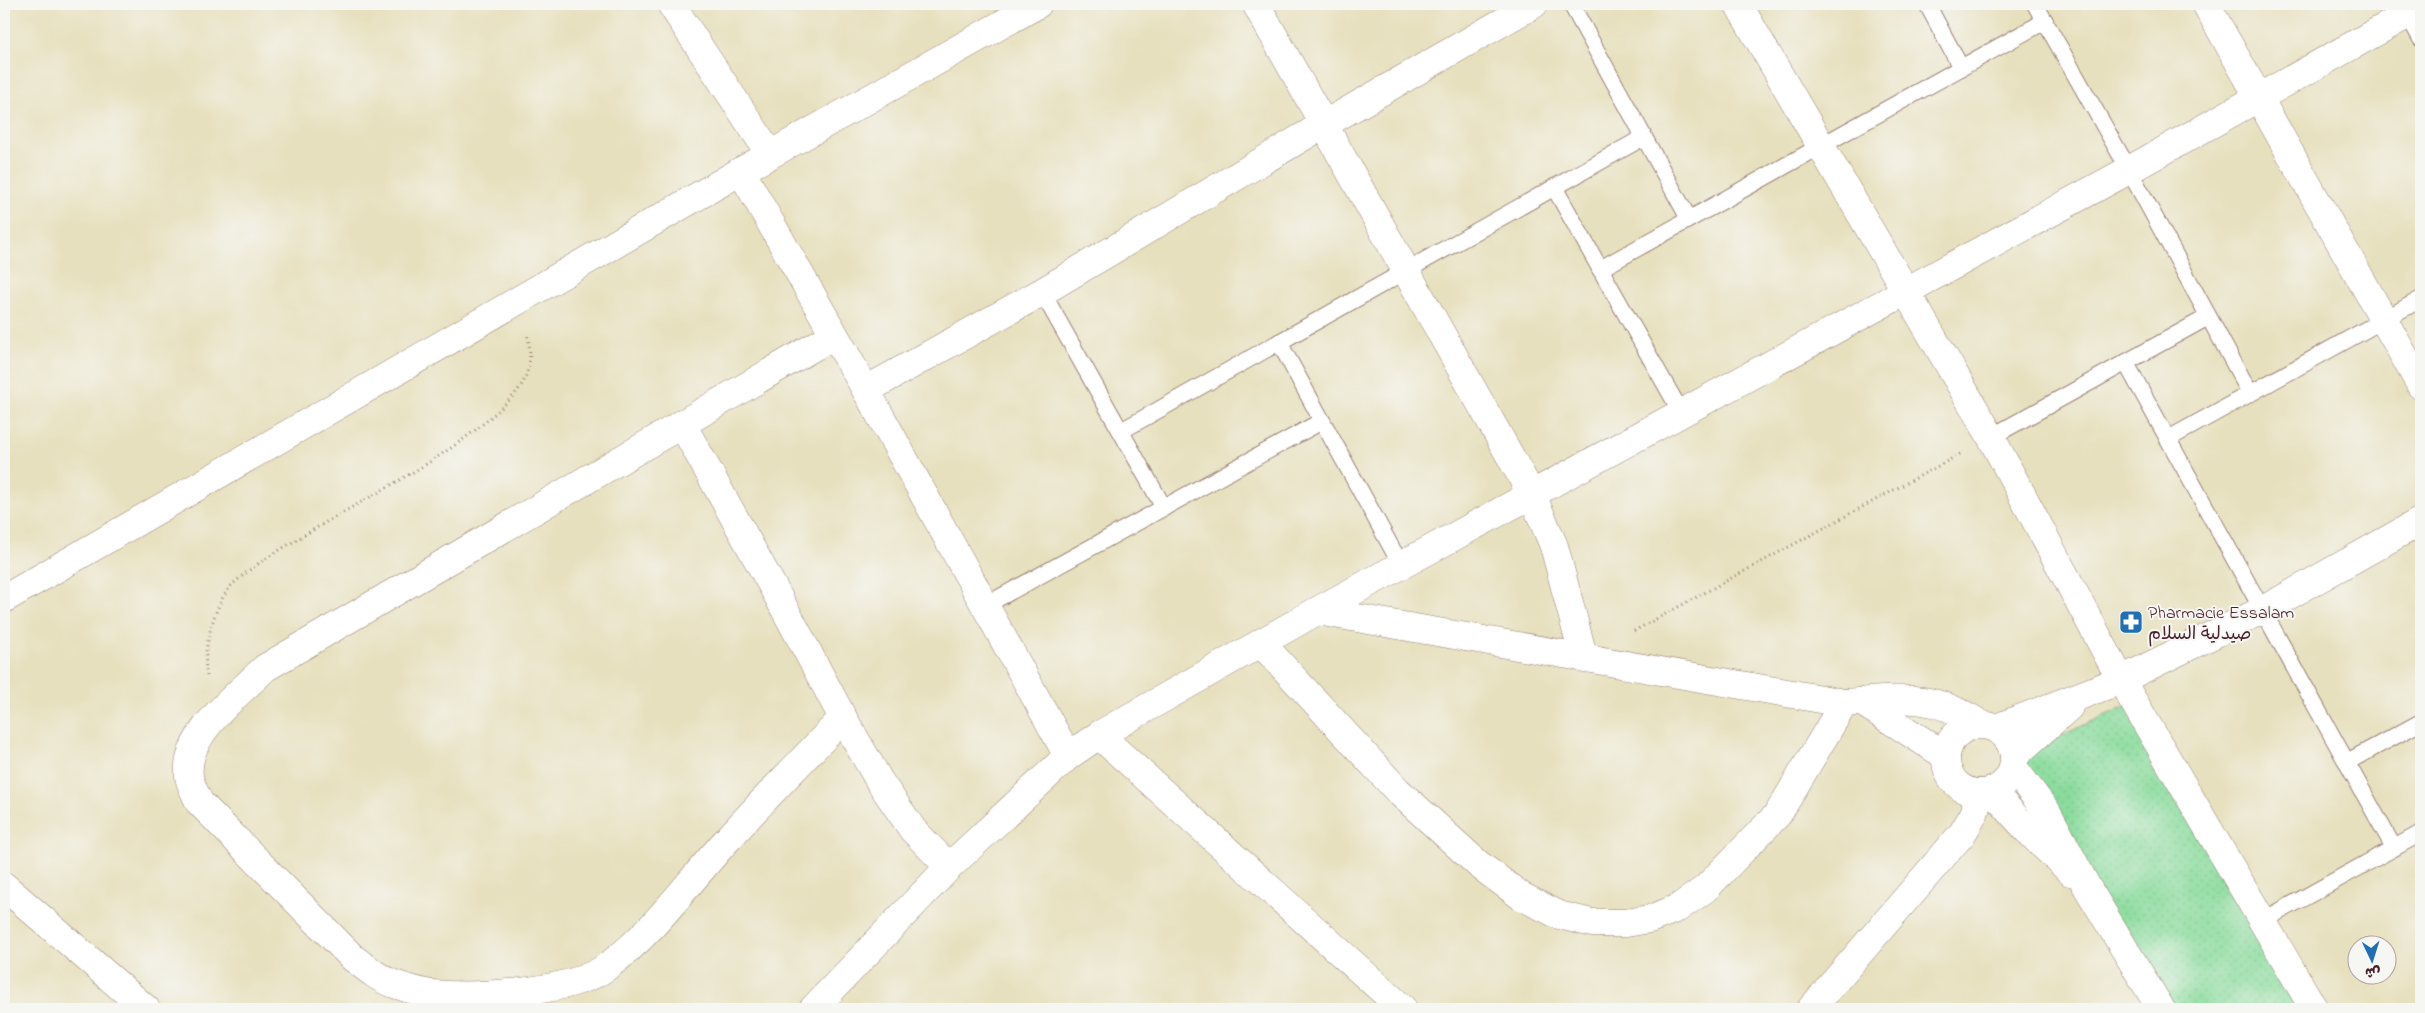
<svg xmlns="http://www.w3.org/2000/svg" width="2425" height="1013" font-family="'Indie Flower','Playpen Sans Arabic',sans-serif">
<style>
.grass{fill:url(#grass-dots);stroke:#6a7e64}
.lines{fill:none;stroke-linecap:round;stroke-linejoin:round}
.service-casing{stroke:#988074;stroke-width:18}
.minor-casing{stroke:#988074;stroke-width:29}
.path{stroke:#988074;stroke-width:3;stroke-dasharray:1 4;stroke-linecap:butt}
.service{stroke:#fff;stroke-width:16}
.minor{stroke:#fff;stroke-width:28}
.labels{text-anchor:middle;stroke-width:4;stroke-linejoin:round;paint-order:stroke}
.poi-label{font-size:18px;fill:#4a1f2b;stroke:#f6f6f2;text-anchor:start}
</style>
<defs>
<pattern id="grass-dots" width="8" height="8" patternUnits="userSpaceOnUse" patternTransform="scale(1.25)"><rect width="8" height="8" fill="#8adc9d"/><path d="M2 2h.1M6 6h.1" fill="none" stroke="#79bc87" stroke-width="1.8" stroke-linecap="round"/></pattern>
</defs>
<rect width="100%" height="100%" fill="#f6f6f2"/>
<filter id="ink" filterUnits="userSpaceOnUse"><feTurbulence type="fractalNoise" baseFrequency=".02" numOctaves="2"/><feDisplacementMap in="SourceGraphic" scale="10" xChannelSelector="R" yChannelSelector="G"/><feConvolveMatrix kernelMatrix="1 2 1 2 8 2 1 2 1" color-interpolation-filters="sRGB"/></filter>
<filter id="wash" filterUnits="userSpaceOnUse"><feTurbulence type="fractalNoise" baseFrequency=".0096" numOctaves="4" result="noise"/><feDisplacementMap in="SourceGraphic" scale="20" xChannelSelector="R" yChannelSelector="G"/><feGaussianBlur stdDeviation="1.12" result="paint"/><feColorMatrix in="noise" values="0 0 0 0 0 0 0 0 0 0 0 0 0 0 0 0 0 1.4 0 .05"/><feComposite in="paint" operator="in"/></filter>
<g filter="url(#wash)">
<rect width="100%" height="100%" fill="#e7e0be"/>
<polygon class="grass" points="2130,704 2301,1009 2176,1009 2006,761"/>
</g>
<g filter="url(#ink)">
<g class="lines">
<g class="service-casing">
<g id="service">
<polyline points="1571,4 1689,219"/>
<polyline points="1927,4 1961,68"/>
<polyline points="2035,4 2129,170 2250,393"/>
<polyline points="2404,8 2421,39"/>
<polyline points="1554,187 1682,414"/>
<polyline points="1600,269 2045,21"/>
<polyline points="1042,292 1164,508"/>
<polyline points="1279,342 1401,565"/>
<polyline points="2126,363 2394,848"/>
<polyline points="1121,431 1644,137"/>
<polyline points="1991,437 2208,317"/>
<polyline points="2168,439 2421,299"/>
<polyline points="986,605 1322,421"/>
<polyline points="2347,762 2421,722"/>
<polyline points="2262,921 2421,833"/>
</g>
</g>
<g class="minor-casing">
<g id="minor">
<polyline points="671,4 770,154"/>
<polyline points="1256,4 1532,495 1554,546 1584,659"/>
<polyline points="1738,4 1991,437 2121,680 2314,1009"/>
<polyline points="2206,4 2421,386"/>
<polyline points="741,171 866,390 1068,756"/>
<path d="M834,335L265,668C238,695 184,734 189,776C190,785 196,794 199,802L353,958C366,968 379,979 394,984C406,988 419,992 431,994C474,998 570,993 605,968C653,934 688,882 728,839C765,798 804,758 843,718"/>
<polyline points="866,390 1042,292 1323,125 1534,4"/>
<polyline points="682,424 774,589 843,718 880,782 913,830 949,867"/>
<polyline points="4,599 741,171 1038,4"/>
<path d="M1317,611L1844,703C1899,699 1929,692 1979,723"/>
<polyline points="1261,643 1398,791 1478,864 1521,896 1559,915 1592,923 1626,923 1650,919 1678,908 1705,889 1778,814 1844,703"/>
<polyline points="1862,702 1946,756"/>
<circle cx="1980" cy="759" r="34"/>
<polyline points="1996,728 2121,680 2263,610 2421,521"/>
<polyline points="1099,735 1403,1009"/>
<polyline points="2014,756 2069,707"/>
<polyline points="2013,767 2047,812 2087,887 2161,1009"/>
<polyline points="1992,791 2028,831 2071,872"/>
<polyline points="4,886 146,1009"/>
<polyline points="813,1009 949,867 1068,756 1099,735 1317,611 2129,170 2421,7"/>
<polyline points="1811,1009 1962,834 1974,814 1980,793"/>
</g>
</g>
<g class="path">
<polyline points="1634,631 1962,453"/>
<path d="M207,676C201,652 215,601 233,584C252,566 276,552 298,539C362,499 433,467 490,418C502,407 519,393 525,378C531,363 531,350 527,334"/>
</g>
<use href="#service" class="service"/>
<use href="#minor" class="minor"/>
</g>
</g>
<defs>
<g id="pharmacy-square" transform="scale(1.25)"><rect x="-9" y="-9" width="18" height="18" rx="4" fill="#1f6fb2" stroke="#f6f6f2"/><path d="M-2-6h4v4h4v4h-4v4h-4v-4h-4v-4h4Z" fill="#fff"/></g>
</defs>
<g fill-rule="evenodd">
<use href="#pharmacy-square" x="2131" y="622"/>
</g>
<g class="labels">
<g class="poi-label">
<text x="2148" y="618">Pharmacie Essalam<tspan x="2148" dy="21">صيدلية السلام</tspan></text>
</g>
</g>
<rect width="2425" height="1013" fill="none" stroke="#f6f6f2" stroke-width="20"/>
<g transform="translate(2372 960) rotate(176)"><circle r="24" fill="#f6f6f2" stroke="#b1a0a2"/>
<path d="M0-4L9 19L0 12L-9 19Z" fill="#1f6fb2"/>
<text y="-8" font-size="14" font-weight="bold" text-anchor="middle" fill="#4a1f2b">ش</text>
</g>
</svg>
